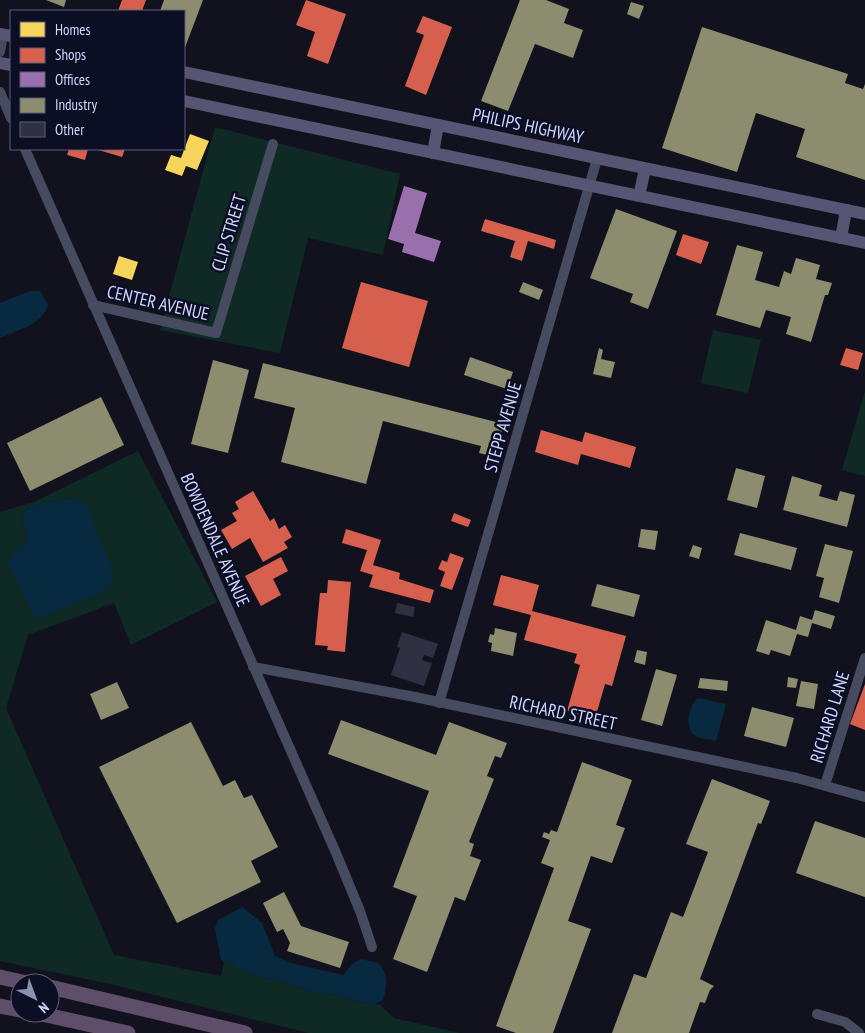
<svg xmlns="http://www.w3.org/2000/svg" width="865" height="1033" font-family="'PT Sans Narrow',sans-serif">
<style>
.green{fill:#0f2a24;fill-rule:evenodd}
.water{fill:#072a40}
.homes{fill:#f6d55c}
.shops{fill:#d6604d}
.offices{fill:#9970ab}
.industry{fill:#8c8c6e}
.building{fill:#2f3041}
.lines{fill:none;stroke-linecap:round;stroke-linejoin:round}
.minor{stroke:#464b5f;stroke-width:10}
.major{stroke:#585473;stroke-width:12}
.highway{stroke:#5e4e69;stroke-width:15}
.labels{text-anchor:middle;stroke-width:5;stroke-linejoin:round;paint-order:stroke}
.street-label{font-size:18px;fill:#cfd6ff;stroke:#0c0e23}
</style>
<rect width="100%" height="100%" fill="#11121e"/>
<g class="green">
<polygon points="215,127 400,174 383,255 308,238 280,353 160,330"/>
<polygon points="713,330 761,340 748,393 701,383"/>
<polygon points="865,391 865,476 842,470"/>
<path d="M138,451L217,602L131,645L114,603L28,635L6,708L114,955L221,976L224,962L231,961L255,975L285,982L314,993L335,995L374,1005L379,1004L394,1018L460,1033H309L110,984L0,961V512L34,502ZM70,498L100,593L35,617L11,554L28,540L22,518L24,511L34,505Z"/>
</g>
<g class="water">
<path d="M30,291H40L48,305C43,324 16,331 0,338V303Z"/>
<polygon points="70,498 86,505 113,571 112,583 100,593 40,617 35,617 8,563 11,554 28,540 22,518 24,511 34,505"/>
<path d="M698,698L726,704L716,741C709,739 699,739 693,734C684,725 690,704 698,698Z"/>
<path d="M242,907L262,923L275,956L291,963L343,975L353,963L361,959L378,963C389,974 387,986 383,1000L374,1005L335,995L314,993L285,982L255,975L236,968L231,961L224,962L221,960L215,928L218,920Z"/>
</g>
<g class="homes">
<polygon points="190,134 209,141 197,170 186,166 182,176 165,170 171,155 181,158"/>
<polygon points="119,256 138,262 132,280 113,274"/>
</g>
<g class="shops">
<polygon points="122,0 146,0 142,11 118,11"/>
<polygon points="306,0 346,14 328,64 307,56 315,32 296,25"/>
<polygon points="423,16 452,27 426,95 405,86 424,35 416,32"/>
<polygon points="69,149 88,149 85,160 67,155"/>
<polygon points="95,149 125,149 122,157"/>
<polygon points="485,219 556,240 554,249 528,241 522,261 510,257 515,241 481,231"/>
<polygon points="683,234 709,242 701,264 676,255"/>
<polygon points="361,282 428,301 409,367 342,348"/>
<polygon points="846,348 863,353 858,370 840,365"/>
<polygon points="541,430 582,442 585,432 636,447 630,468 581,454 578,465 535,452"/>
<polygon points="253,491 270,521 274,518 279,529 285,525 292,537 284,542 288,548 263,562 250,538 232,549 221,530 237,521 232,513 239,509 235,502"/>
<polygon points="454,513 471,520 468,527 451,521"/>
<polygon points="346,529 381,540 373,565 400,573 399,579 434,590 430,603 369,587 373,575 360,571 367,550 342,543"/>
<polygon points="450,553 464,558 452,590 440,586 445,572 438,569 442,560 447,562"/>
<polygon points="281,557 288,571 273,579 281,595 261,606 245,576"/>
<polygon points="501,575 539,585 532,611 626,636 612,686 605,684 595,719 567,711 580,665 574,663 577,654 524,640 531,615 493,605"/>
<polygon points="328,580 351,582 345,652 327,650 328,646 315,645 320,593 327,593"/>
<polygon points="865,684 865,730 850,724"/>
</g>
<polygon class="offices" points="404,186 427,193 415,233 441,241 434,262 402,252 404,244 388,239"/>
<g class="industry">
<polygon points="46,0 66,0 64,7"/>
<polygon points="164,0 203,0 184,50 184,11 160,11"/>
<polygon points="520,0 546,0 569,9 564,23 583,30 573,58 535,44 508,111 481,101"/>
<polygon points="631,2 644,6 639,19 627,14"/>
<polygon points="702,27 848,74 845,83 863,89 865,84 865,180 796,157 805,129 756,113 737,172 662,148"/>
<polygon points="616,209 677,231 648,309 630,302 633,294 590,278"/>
<polygon points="737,245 763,252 755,280 779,287 784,271 791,274 796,258 820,265 816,279 832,283 828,295 825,295 811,342 786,334 791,317 766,310 760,328 716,315"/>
<polygon points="523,282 543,290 539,300 519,292"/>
<polygon points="599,348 603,350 601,359 615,362 611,378 593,374"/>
<polygon points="470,357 513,372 507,389 464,375"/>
<polygon points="213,360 249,370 228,453 191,444"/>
<polygon points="263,363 504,424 495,457 479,453 481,446 383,421 366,484 281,462 295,408 254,398"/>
<polygon points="101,397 124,445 30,491 7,443"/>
<polygon points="736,468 765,476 757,508 727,500"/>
<polygon points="792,476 822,485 819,496 837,501 840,491 855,495 847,527 783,510"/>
<polygon points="641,529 658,531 655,550 638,547"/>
<polygon points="740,533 797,548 791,570 734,555"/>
<polygon points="825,544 853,551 839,603 819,597 824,578 816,576"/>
<polygon points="693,545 702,548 699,559 689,556"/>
<polygon points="597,584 640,595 634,617 591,606"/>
<polygon points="815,610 835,616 831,629 812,623 808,637 797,634 790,656 771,650 769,655 756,651 766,620 796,630 800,616 812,620"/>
<polygon points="495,628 517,633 513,656 491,651 492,643 488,642 490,634 494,635"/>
<polygon points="637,650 647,652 645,665 634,662"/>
<polygon points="656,669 677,675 662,726 641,720"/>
<polygon points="788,677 798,679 796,688 787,687"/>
<polygon points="700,678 728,681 727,691 698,688"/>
<polygon points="801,681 818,684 814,709 796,706"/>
<polygon points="117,682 129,708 101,720 90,694"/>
<polygon points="752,707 794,718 786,747 744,736"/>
<polygon points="341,720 436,755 449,722 507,743 501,758 495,756 487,776 494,779 469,842 474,844 470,856 481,860 465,901 455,897 427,972 393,959 417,896 393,887 429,791 328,754"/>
<polygon points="191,722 223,786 235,780 244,798 252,795 278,847 251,861 261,882 177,923 99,767"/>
<polygon points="582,762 632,780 616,825 625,828 612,863 591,856 568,921 591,929 553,1033 516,1033 496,1026 554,868 541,863 550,840 542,837 544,832 549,834 551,830 557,832"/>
<polygon points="712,779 770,801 761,824 758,823 700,979 714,986 710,990 705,1003 700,1002 689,1033 612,1033 634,974 646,978 671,912 683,917 708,852 686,844"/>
<polygon points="815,821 865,838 865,897 796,873"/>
<polygon points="284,892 301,926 349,942 340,968 287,951 290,943 283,929 277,932 263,903"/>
</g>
<g class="building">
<polygon points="397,603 415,607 413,617 395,613"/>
<polygon points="402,632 438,644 433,658 424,655 422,660 432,663 424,686 391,675 400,648 397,647"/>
</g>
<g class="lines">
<g class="minor">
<polyline points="0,52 3,35"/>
<polyline points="0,92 11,118"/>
<polyline points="25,149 336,853 360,911 372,947"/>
<polyline points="93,305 216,333 273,144"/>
<polyline points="253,667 415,697 797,778 865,797"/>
<polyline points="439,703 597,159"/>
<polyline points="825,785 865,658"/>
<polyline points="817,1014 845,1022 859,1033"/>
</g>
<g class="major">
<polyline points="0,34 11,36"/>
<polyline points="0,63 11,65"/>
<polyline points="184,72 865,214"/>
<polyline points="184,101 865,243"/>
<polyline points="433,153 438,125"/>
<polyline points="639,196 645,169"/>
<polyline points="841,238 846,210"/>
</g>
<g class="highway">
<polyline points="0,977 27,983"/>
<polyline points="50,987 245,1033"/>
<polyline points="0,1006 20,1010"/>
<polyline points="37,1013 128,1033"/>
</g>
</g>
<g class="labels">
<g class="street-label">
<text transform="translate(528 126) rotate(12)" y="6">PHILIPS HIGHWAY</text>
<text transform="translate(229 233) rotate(-73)" y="6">CLIP STREET</text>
<text transform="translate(158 303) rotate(13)" y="6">CENTER AVENUE</text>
<text transform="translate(503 427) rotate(-74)" y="6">STEPP AVENUE</text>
<text transform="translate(215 540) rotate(66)" y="6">BOWDENDALE AVENUE</text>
<text transform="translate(563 713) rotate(12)" y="6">RICHARD STREET</text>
<text transform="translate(830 717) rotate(-73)" y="6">RICHARD LANE</text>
</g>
</g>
<rect x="10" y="10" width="175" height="140" fill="#0c0e23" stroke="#5a5e7b"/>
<rect x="20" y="22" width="25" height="15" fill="#f6d55c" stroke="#5a5e7b"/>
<text x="55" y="35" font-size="15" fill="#cfd6ff">Homes</text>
<rect x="20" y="48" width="25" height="15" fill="#d6604d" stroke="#5a5e7b"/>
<text x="55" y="60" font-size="15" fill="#cfd6ff">Shops</text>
<rect x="20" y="72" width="25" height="15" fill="#9970ab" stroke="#5a5e7b"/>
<text x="55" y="85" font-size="15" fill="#cfd6ff">Offices</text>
<rect x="20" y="98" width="25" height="15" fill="#8c8c6e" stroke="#5a5e7b"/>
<text x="55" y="110" font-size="15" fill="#cfd6ff">Industry</text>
<rect x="20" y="122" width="25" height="15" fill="#2f3041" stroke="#5a5e7b"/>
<text x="55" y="135" font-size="15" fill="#cfd6ff">Other</text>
<g transform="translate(35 998) rotate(138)"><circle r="24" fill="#0c0e23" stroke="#5a5e7b"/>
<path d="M0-4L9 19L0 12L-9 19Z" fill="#8c91b0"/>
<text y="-8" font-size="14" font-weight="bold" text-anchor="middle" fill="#cfd6ff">N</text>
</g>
</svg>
